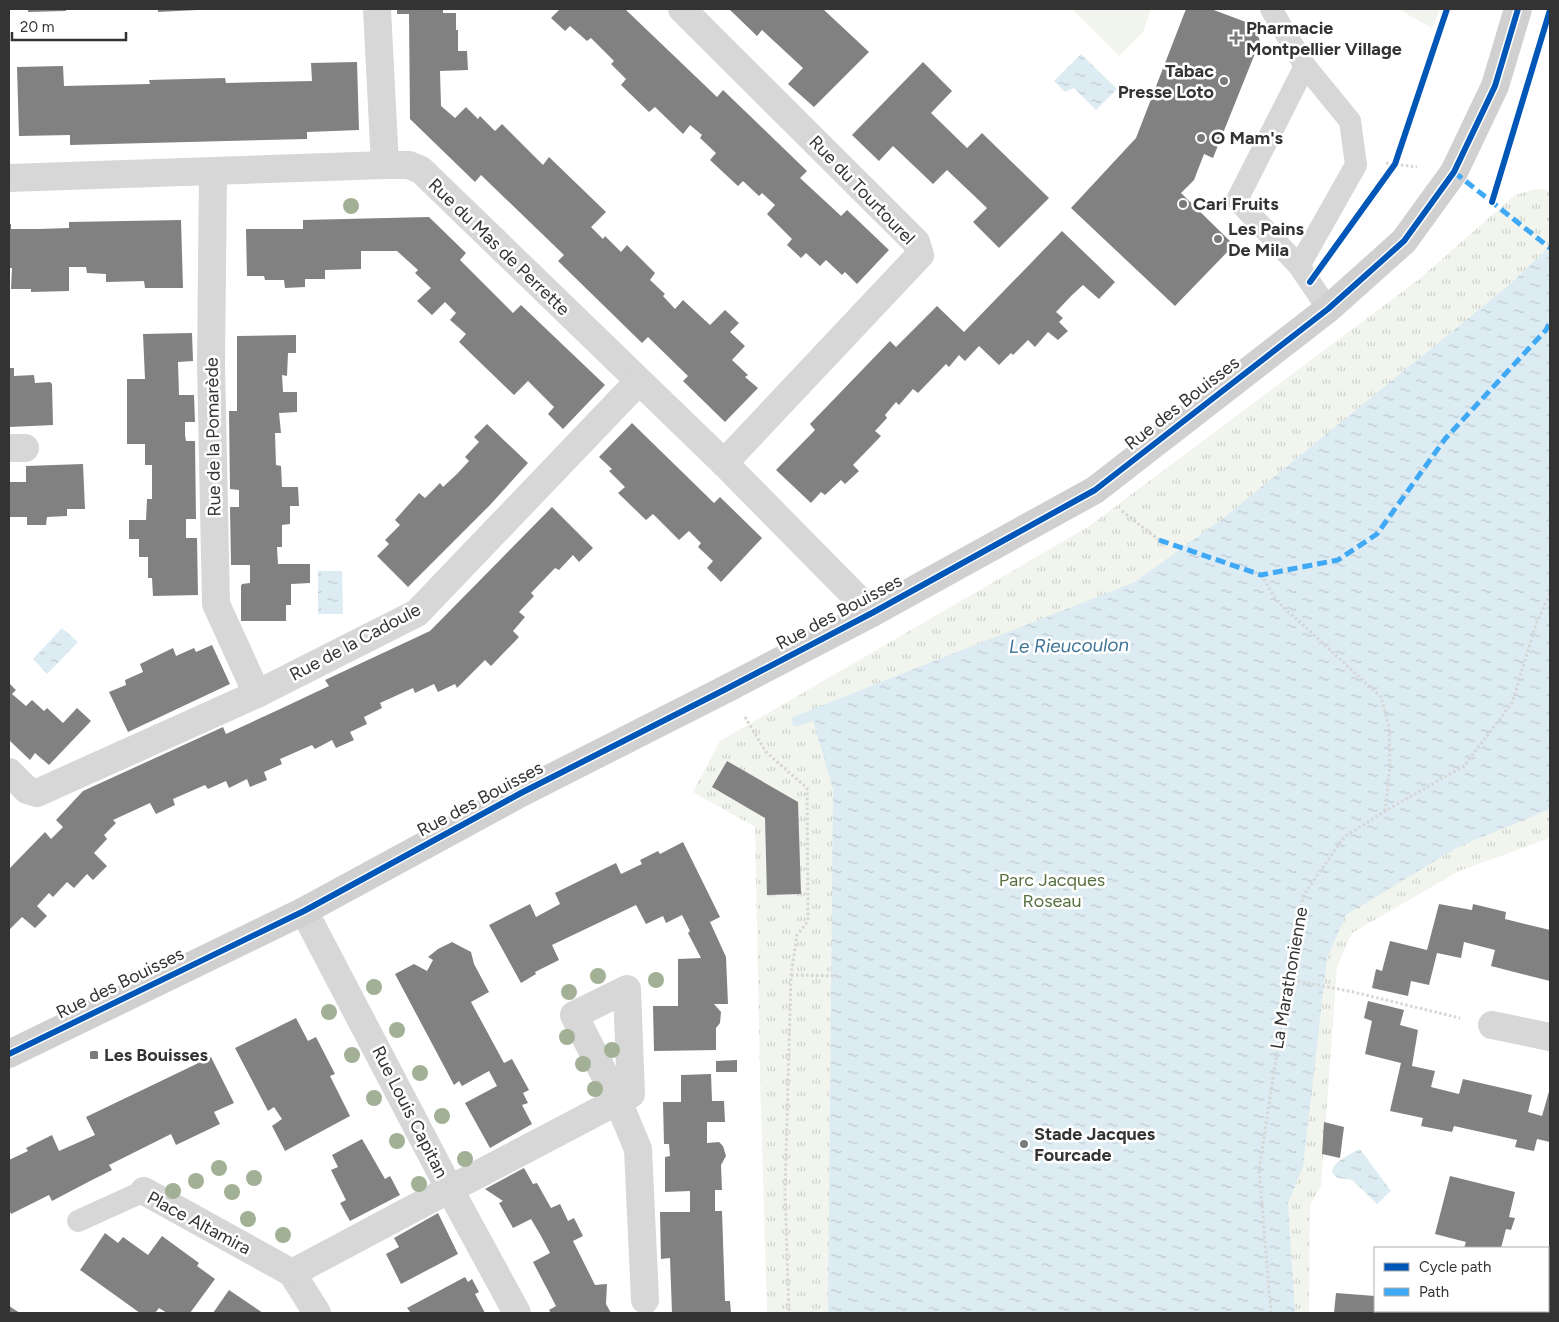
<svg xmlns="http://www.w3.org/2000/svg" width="1559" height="1322" font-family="Figtree,sans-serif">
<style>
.green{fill:#f1f5ed}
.park{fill:url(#park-tufts)}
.water{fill:url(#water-ripples)}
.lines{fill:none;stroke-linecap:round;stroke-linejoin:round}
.stream{stroke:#ddebf3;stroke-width:11}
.building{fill:#818181}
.path{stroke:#d6d6d6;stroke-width:3;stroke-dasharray:2.5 2.5;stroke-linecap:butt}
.lane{stroke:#d7d7d7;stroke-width:22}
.street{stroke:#d7d7d7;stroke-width:28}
.secondary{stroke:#d0d0d0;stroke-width:28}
.quiet{stroke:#3fa9f5;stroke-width:5;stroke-dasharray:10 5;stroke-linecap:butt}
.cycleway-casing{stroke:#fff;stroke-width:9}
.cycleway{stroke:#0057b8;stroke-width:6}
.tree{fill:#a2b095}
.poi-dot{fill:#7a7a7a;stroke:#fff;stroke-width:2}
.labels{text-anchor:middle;stroke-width:5;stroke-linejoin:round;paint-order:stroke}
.poi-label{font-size:18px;font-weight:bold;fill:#333;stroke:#fff;text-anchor:start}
.street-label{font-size:18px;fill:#333;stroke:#fff}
.park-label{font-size:18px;fill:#56703f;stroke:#fff}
.water-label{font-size:19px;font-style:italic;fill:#3f7597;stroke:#fff}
</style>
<defs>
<pattern id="park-tufts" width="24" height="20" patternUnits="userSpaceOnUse" patternTransform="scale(1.25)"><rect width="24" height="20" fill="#f1f5ed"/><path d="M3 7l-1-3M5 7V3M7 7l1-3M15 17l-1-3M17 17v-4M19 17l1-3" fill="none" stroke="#cfd2cc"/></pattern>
<pattern id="water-ripples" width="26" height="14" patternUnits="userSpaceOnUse" patternTransform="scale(1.25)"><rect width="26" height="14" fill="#ddebf3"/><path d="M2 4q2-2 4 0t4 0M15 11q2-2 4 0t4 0" fill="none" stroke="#becad1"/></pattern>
</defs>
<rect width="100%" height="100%" fill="#fff"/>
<g class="green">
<polygon points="1072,9 1151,9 1143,32 1119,56"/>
<polygon points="1398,9 1440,9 1432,28"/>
</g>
<polygon class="park" points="1536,189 1550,190 1550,838 1459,871 1352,933 1337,967 1321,1186 1310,1205 1309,1313 767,1313 760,1077 755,827 693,792 720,741 1088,527 1418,280 1515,195"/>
<g class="water">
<polygon points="1081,54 1117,89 1096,110 1074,88 1065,92 1054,81"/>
<polygon points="1550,246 1550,809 1458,847 1346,915 1327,958 1303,1167 1288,1203 1295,1313 828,1313 833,789 810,710 1135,582 1226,516 1509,285"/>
<polygon points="318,571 342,571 343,614 318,614"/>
<polygon points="62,628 78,642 47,674 33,659"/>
<path d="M1360,1149L1391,1191L1377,1204L1352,1180C1342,1177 1337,1182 1332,1171C1335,1160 1351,1154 1360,1149Z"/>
</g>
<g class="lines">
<polyline class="stream" points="797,721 825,711"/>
</g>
<g class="building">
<polygon points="28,9 66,9 66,11 28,12"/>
<polygon points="158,9 198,9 198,10 158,12"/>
<polygon points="397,9 443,9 443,13 456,13 456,30 458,30 458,51 467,51 468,70 440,71 441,106 455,118 466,107 478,119 480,116 495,131 502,124 543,165 549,157 606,212 591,227 603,239 605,236 621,252 627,245 655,273 650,280 665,294 663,296 675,309 683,300 710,325 725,310 739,323 730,332 745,346 732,360 748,375 745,377 758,388 725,422 683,381 688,376 648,337 642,343 558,261 564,255 481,175 475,182 410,119 409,14 397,14"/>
<polygon points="560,9 625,9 717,97 723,90 749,115 807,171 800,178 826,202 841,216 847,210 889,250 857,284 845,272 842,275 826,260 820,266 806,253 801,258 787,245 792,239 767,214 775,205 762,193 759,196 743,181 738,186 725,174 710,160 716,153 700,138 702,135 690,125 683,134 655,107 649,112 621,85 626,79 611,64 614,61 591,38 587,41 570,26 565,31 551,18"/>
<polygon points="729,9 823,9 869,52 814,107 788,84 803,68 762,30 757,36"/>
<polygon points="1186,9 1211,9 1254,25 1260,41 1213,158 1204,154 1194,180 1181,193 1234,245 1175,306 1071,208 1136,138"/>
<polygon points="357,62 359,130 307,132 307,139 70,145 70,135 19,136 17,67 63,66 64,86 150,84 149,80 225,78 226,83 312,81 311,63"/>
<polygon points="923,62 952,91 931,113 967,148 982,133 1049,198 999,248 973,222 987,208 947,170 933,184 893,146 879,161 852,135"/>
<polygon points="429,217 466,253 460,260 513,313 521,305 605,385 563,429 548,414 554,407 528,381 514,395 459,342 466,334 450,320 456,313 445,302 432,315 417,301 431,288 415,273 418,270 397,251 361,251 361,269 325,270 325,279 305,279 305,287 285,288 284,280 265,280 264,276 247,276 246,229 303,229 303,220"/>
<polygon points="181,220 183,288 145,288 144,281 106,282 106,274 87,273 86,267 69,267 69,291 31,292 31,289 11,289 12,268 9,268 9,224 11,224 11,229 39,229 69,228 69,222"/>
<polygon points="1062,231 1115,282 1099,299 1083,285 1071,296 1056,312 1063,318 1059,322 1068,331 1058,340 1048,332 1035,347 1028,340 1013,355 1011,353 999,365 979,346 965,361 959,355 949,367 946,364 918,393 913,389 899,405 896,402 885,415 887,418 875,431 881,436 853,465 859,471 845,484 841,480 825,495 821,492 811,503 776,470 815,430 810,424 890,341 896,347 937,306 964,332"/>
<polygon points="192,333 193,361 178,362 179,395 194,395 195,422 185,422 185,435 186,441 195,441 196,519 186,519 186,538 197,538 198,595 153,596 152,578 148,578 148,557 139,557 139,539 129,539 129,520 146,520 147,499 152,499 152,465 145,465 145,444 127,444 127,379 145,379 143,334"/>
<polygon points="296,335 296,353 288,353 287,376 282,375 283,392 297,392 297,412 279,413 281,433 275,433 276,465 281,466 282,487 298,487 299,506 290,506 290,524 282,525 282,547 277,547 278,564 310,564 310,583 291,584 291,605 286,605 286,621 241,621 241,586 242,584 250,583 250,565 231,565 230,507 239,507 239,490 230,489 229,411 237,411 237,336"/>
<polygon points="9,368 14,368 14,376 34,375 35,383 50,382 52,384 53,425 9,427"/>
<polygon points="632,423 714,503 720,497 762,538 721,582 707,568 713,561 698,547 701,543 689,531 679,540 653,514 646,520 618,493 625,487 609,471 612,469 599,457"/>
<polygon points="487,424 528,463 490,505 408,587 377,556 389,544 385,540 400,525 395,520 419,493 425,498 440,483 443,487 457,474 469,461 465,457 479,442 474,437"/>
<polygon points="83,464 85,509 67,509 67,516 47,517 46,525 27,525 27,517 9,517 9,482 26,482 26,466"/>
<polygon points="552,507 593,548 579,562 573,555 559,570 555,568 531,593 534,596 519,612 525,617 513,631 519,637 491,666 485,660 457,688 455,684 438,692 434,684 415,693 413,688 380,703 382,708 364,717 367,724 350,732 354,740 336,748 332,740 315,749 312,745 280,759 282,764 264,772 267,780 250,787 247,779 229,788 226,781 208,789 205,785 173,799 175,805 156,814 150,803 113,820 116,823 104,835 107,839 94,853 107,866 93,880 87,874 74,888 67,882 53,897 49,893 37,906 47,916 35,928 22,917 9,930 9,869 45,832 51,839 63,827 56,820 83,791 223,727 226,734 278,710 329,686 325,680 430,631"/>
<polygon points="212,645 230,684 128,732 109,692 126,685 125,680 143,672 140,664 173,648 176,656 194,648 196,652"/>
<polygon points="9,683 16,690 12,694 26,706 32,700 44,711 47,708 63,723 77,708 91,721 49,765 35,753 30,760 9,740"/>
<polygon points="727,761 798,802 801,894 767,895 765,818 712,787"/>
<polygon points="683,842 720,917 710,922 726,957 728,1004 714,1004 721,1012 720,1023 716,1028 716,1050 654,1051 653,1006 678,1006 678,959 701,958 688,933 690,931 682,915 666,923 663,916 646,924 636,905 552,945 559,960 535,972 536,974 521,983 489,925 530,904 536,917 560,904 555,893 616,863 621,874 642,864 640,860 658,851 660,854"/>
<polygon points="1439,904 1472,910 1473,904 1506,912 1505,919 1550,930 1550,981 1491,966 1495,950 1464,942 1461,958 1437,953 1429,985 1411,981 1408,996 1372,988 1376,969 1382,971 1390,941 1427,950"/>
<polygon points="452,942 471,952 474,964 489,992 471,1002 504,1063 512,1059 529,1090 523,1093 528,1103 522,1105 532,1124 490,1148 465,1103 497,1086 489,1071 462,1086 459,1081 454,1085 395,974 414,964 427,971 433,960 428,957 438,949"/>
<polygon points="1368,1001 1404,1010 1400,1025 1418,1030 1412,1066 1435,1071 1431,1087 1459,1094 1463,1079 1532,1095 1528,1112 1542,1116 1550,1088 1550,1142 1537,1139 1534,1151 1515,1147 1517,1140 1454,1126 1452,1132 1421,1126 1423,1118 1390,1111 1401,1063 1365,1054 1372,1021 1364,1018"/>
<polygon points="296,1018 308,1041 316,1037 335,1074 330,1076 350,1116 285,1151 272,1126 282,1119 274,1107 268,1111 235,1048"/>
<polygon points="211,1057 234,1103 214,1112 220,1124 176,1145 171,1134 109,1165 112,1170 92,1180 52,1201 49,1195 11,1214 9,1209 9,1160 28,1151 26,1148 52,1135 59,1151 95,1135 86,1117"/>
<polygon points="737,1060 737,1072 716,1072 716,1061"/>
<polygon points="711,1074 712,1101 724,1101 725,1122 707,1122 707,1143 719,1142 723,1146 726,1156 721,1165 722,1190 715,1190 715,1211 722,1211 725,1301 730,1301 731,1313 672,1313 670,1258 661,1259 660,1212 690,1212 690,1191 665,1192 665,1157 670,1156 669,1144 664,1144 663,1102 681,1102 681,1075"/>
<polygon points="1324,1122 1344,1127 1340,1158 1322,1154"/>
<polygon points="362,1139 385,1179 390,1176 400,1195 350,1221 340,1203 346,1200 331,1170 338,1167 332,1155"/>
<polygon points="524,1168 533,1184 537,1183 551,1208 560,1204 568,1221 574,1218 583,1236 573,1241 595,1285 607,1284 606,1304 611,1313 551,1313 549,1310 556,1306 533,1262 550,1253 541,1236 531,1219 513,1228 499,1203 503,1201 485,1189"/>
<polygon points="1450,1176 1515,1192 1509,1217 1515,1218 1511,1230 1506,1229 1501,1248 1464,1248 1466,1242 1435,1234"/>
<polygon points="438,1213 458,1254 401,1284 386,1254 399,1247 394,1238"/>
<polygon points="105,1233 118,1243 123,1237 148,1255 162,1236 199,1263 197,1266 215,1279 190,1313 167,1313 159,1308 155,1313 140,1313 80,1270"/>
<polygon points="465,1277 468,1282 472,1279 479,1292 475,1294 485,1313 411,1313 407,1308"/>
<polygon points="229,1290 263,1313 213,1313"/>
<polygon points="1336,1293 1375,1296 1375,1311 1381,1311 1380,1313 1334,1313"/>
<polygon points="9,1305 12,1308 20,1313 9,1313"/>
<polygon points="1396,1311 1425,1311 1424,1313 1396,1313"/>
</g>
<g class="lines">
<g class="path">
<polyline points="1386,163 1417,167"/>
<polyline points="1122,511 1159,540"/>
<polyline points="1261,575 1277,601 1381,697 1389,727 1390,765 1385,811"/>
<polyline points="745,717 766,752 807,788 808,921 797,935 791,975 785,1192 789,1313"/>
<polyline points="791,975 841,976"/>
<polyline points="1288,979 1353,992 1460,1018"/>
<polyline points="1271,1313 1259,1170 1288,979 1303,896 1344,837 1385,811 1464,766 1512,703 1536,624 1550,594"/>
</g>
<g class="lane">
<polyline points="1271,9 1305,66"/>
<polyline points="1299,266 1356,165 1350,121 1305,66 1237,200 1299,266 1328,309"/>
<polyline points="78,1221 144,1191"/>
</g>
<g class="street">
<polyline points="377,9 385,165"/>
<polyline points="682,9 916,242 920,255 724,463"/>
<polyline points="213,172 211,364 216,604 257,694"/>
<polyline points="9,178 385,165 409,165 421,170 724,463 872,613"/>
<polyline points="9,448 25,448"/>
<polyline points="9,772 27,790 37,793 257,694 417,613 638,382"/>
<polyline points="304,911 449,1188 517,1313"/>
<polyline points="1492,1025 1550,1037"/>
<polyline points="144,1191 292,1273 317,1313"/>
<path d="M292,1273C405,1213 517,1153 631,1094L627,989L574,1015L618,1101L638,1149L645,1300"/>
</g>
<polyline class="secondary" points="9,1054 304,911 521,793 728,688 872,613 1095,490 1328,309 1404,241 1454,172 1495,86 1518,9"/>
<g class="quiet">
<polyline points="1454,172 1550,248"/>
<polyline points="1159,540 1261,575 1338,560 1377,534 1445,439 1546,330 1550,322"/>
</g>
<g class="cycleway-casing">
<g id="cycleway">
<polyline points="1492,202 1550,10"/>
<polyline points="1310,282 1395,164 1447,9"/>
<polyline points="9,1054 304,911 521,793 728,688 872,613 1095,490 1328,309 1404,241 1454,172 1495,86 1518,9"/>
</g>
</g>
<use href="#cycleway" class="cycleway"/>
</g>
<g class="tree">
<circle cx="351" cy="206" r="8"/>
<circle cx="598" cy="976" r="8"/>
<circle cx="656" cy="980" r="8"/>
<circle cx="374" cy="987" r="8"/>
<circle cx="569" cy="992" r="8"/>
<circle cx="329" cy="1012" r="8"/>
<circle cx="397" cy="1030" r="8"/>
<circle cx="567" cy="1037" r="8"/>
<circle cx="612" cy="1050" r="8"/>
<circle cx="352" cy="1055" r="8"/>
<circle cx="583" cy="1064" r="8"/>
<circle cx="420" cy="1073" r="8"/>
<circle cx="595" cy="1089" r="8"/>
<circle cx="374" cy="1098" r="8"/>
<circle cx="442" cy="1116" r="8"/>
<circle cx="397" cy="1141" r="8"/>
<circle cx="465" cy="1159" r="8"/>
<circle cx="219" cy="1168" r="8"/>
<circle cx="254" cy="1178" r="8"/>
<circle cx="196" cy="1181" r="8"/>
<circle cx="419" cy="1184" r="8"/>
<circle cx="173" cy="1191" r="8"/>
<circle cx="232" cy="1192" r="8"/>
<circle cx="248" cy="1219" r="8"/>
<circle cx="283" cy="1235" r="8"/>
</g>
<g class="poi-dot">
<path d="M1233.5 30.5h5v5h5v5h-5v5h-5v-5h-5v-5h5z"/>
<circle cx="1224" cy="81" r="5"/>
<circle cx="1201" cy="138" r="5"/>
<circle cx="1183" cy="204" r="5"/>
<circle cx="1218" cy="239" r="5"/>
<rect x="89" y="1050" width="10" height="10" rx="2.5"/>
<circle cx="1024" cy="1144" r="5"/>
</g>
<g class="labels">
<g class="poi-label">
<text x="1246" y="34">Pharmacie<tspan x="1246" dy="21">Montpellier Village</tspan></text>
<text x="1214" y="77" text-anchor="end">Tabac<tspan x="1214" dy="21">Presse Loto</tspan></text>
<text x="1211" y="144">O Mam's</text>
<text x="1193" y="210">Cari Fruits</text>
<text x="1228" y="235">Les Pains<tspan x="1228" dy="21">De Mila</tspan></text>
<text x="104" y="1061">Les Bouisses</text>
<text x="1034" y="1140">Stade Jacques<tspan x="1034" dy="21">Fourcade</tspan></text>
</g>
<g class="street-label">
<text transform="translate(862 190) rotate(46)" y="6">Rue du Tourtourel</text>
<text transform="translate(499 247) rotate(44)" y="6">Rue du Mas de Perrette</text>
<text transform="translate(1182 403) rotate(-38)" y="6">Rue des Bouisses</text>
<text transform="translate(213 437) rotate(-91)" y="6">Rue de la Pomarède</text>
<text transform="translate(839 612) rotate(-28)" y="6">Rue des Bouisses</text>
<text transform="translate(355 642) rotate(-28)" y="6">Rue de la Cadoule</text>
<text transform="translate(480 799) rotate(-28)" y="6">Rue des Bouisses</text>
<text transform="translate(1289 978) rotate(-80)" y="6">La Marathonienne</text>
<text transform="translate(120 983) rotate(-26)" y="6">Rue des Bouisses</text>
<text transform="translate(410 1112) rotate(63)" y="6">Rue Louis Capitan</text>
<text transform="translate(199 1223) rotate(28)" y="6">Place Altamira</text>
</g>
<g class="park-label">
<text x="1052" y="886">Parc Jacques<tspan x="1052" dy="21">Roseau</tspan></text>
</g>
<g class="water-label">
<text transform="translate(1069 645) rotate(-1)" y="7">Le Rieucoulon</text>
</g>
</g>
<rect width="1559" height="1322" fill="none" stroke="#333333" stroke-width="20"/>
<rect x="1374" y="1247" width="175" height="65" fill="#ffffff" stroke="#adadad"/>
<rect x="1384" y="1263" width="25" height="8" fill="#0057b8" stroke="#adadad"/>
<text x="1419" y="1272" font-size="15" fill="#333333">Cycle path</text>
<rect x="1384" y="1288" width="25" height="8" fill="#3fa9f5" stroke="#adadad"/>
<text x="1419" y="1297" font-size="15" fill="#333333">Path</text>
<path d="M12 32v8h114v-8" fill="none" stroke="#333333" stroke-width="2.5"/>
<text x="20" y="32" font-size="15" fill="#333333" stroke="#ffffff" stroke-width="4" paint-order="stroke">20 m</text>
</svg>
